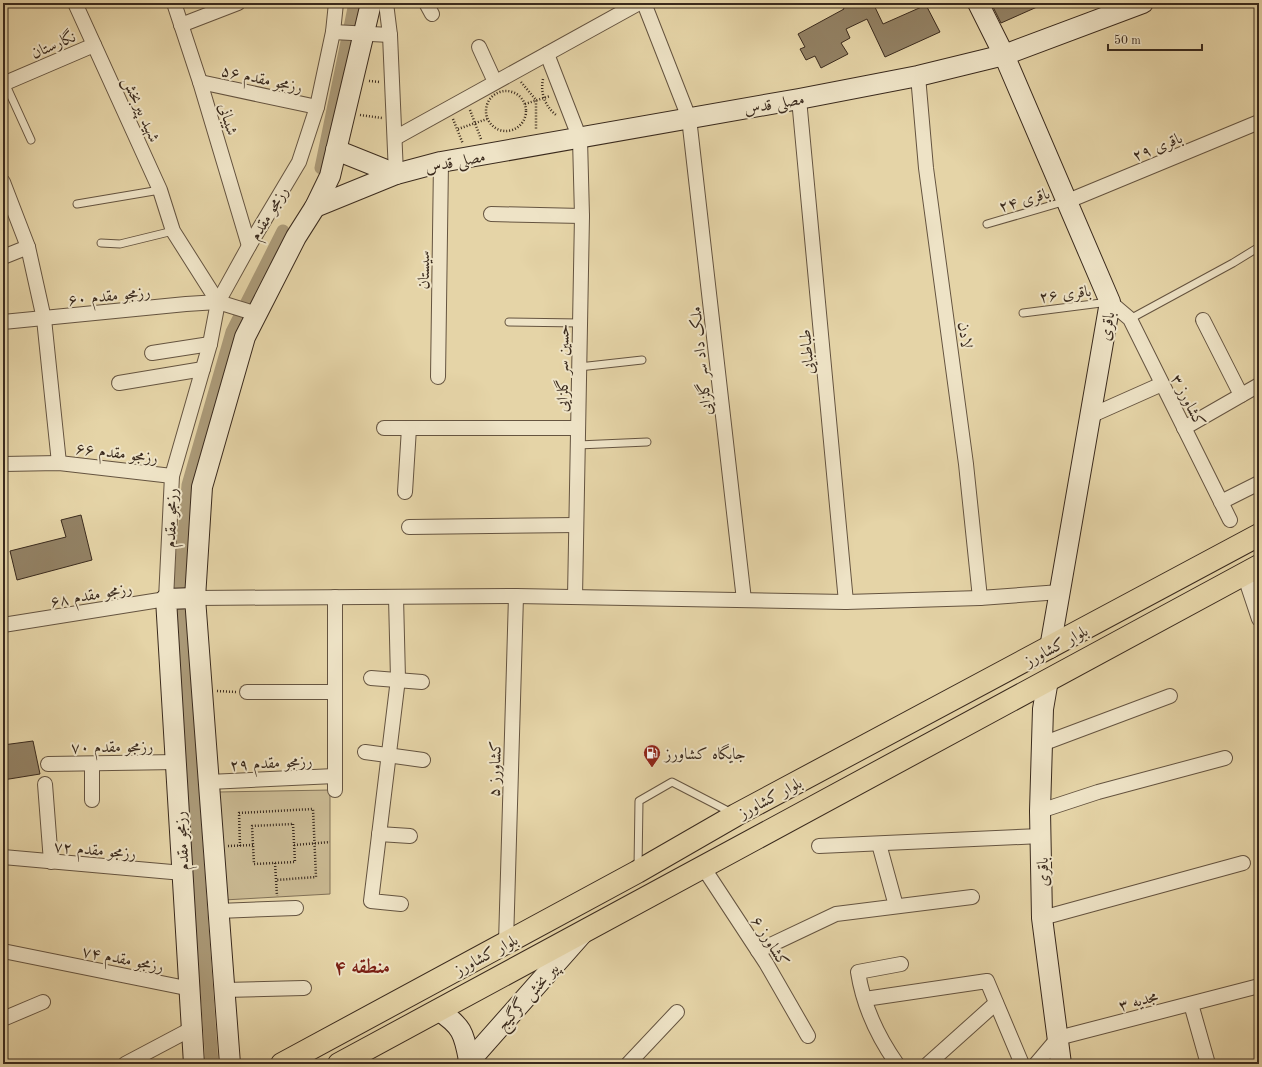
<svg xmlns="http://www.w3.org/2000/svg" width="1262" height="1067" font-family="'Old Standard TT',Amiri,serif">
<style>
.green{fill:#c8b790;stroke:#817056}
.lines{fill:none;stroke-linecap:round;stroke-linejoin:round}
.canal{stroke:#ab9a78;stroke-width:13}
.building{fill:#938265;stroke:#3a2a1d}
.lane-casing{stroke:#655440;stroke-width:9}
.street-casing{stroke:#655440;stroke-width:16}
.secondary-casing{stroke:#3a2a1d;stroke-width:22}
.primary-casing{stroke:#3a2a1d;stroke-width:24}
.path{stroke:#3a2a1d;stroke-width:2.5;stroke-dasharray:1 2;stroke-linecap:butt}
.lane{stroke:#eee3c6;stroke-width:7}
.street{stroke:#eee3c6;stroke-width:14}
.secondary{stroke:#eee3c6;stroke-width:20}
.primary{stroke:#e5d4a7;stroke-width:22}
.labels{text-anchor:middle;stroke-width:4;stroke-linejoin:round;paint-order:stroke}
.street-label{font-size:16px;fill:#3a2a1d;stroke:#eee3c6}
.poi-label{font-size:16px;fill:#3a2a1d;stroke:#eee3c6;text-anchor:start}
.district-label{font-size:20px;font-weight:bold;fill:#7a1f14;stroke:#eee3c6}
</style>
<rect width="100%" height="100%" fill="#e5d4a7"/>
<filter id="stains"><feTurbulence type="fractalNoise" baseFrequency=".005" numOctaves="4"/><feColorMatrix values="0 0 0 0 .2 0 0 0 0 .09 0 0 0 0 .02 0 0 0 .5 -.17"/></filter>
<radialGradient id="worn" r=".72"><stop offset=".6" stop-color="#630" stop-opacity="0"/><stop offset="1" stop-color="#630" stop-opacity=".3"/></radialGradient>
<polygon class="green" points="330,790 330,894 224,900 218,792"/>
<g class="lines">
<g class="canal">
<polyline points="321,168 355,3"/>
<polyline points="180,586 188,485 232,332 283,231"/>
<polyline points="180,614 212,1064"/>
</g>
</g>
<g class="building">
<polygon points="841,3 873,3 883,24 926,5 940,32 885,57 867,19 846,29 850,38 841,43 848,54 821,68 815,56 806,60 800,49 805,47 798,34 844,9"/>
<polygon points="991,3 1046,3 1001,23"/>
<polygon points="81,515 92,560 17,580 10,551 66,537 61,520"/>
<polygon points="33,741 40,774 3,780 3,745"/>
</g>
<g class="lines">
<g class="lane-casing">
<g id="lane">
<polyline points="5,83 31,140"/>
<polyline points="77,204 160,190"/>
<polyline points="987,224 1066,201"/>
<polyline points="101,243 120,244 173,231"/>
<polyline points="1023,313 1109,302"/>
<polyline points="1130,319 1233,263 1259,247"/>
<polyline points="509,322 580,323"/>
<polyline points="579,367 642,360"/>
<polyline points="578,445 647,442"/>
<polyline points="638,867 639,801 672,782 732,813"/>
</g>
</g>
<g class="street-casing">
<g id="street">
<polyline points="75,3 160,190 173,231 218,302"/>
<polyline points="174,3 200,82 249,246"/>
<polyline points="386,3 390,35 396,174"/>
<polyline points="426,3 432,14"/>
<polyline points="644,3 689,118 744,600"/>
<polyline points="181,25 238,3"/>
<polyline points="333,32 390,35"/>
<polyline points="479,47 495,82"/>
<polyline points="547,54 580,139 582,216 575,597"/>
<polyline points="918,76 926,168 966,464 980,598"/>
<polyline points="200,82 317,107"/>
<polyline points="3,84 94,45"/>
<polyline points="799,99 846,602"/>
<polyline points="395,138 639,3"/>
<polyline points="3,182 28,247 44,319 59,463"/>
<polyline points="1068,201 1259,122"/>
<polyline points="491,214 582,216"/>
<polyline points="3,257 28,247"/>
<polyline points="1110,302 1130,319 1230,520"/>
<polyline points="1203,320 1241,395"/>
<polyline points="3,322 186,304 218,302 257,314"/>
<polyline points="152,353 210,344"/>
<polyline points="438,377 441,162"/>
<polyline points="119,383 203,369"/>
<polyline points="1090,416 1162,384"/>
<polyline points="384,428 578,428"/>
<polyline points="1184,428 1259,385"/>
<polyline points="3,464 59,463 172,476"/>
<polyline points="405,492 409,428"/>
<polyline points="1221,502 1259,483"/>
<polyline points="409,527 576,525"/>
<polyline points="1244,574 1259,619"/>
<polyline points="396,597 398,679 371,901 401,904"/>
<polyline points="195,598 516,596 846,602 980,598 1060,592"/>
<polyline points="3,625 166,599 172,476 210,344 218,302 249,246 299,162 317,107 333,32 336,3"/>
<polyline points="371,678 422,682"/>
<polyline points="247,692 335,692"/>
<polyline points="1042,744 1170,696"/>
<polyline points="365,752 423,760"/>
<polyline points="48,764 177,762"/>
<polyline points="92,764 92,800"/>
<polyline points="209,782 335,776"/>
<polyline points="45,784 51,862"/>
<polyline points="335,790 335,597"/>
<polyline points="1040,811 1098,792 1225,758"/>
<polyline points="379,834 410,836"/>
<polyline points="879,844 896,906"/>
<polyline points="819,846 1041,836"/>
<polyline points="3,857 183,873"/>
<polyline points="703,867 766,963 808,1036"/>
<polyline points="218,911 296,908"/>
<polyline points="1042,918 1243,863"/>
<polyline points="506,943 516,596"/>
<polyline points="3,951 191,989"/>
<polyline points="758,951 836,914 972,897"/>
<polyline points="224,990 304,988"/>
<polyline points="865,999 987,981 1022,1064"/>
<polyline points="1191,1004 1208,1064"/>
<polyline points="3,1019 43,1002"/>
<polyline points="125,1064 193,1028"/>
<polyline points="628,1064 677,1012"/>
<path d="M897,1064C878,1037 863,1004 858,972L901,964"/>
<polyline points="928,1064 996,1003"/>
<polyline points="1036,1064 1058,1038 1259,986"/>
</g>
</g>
<g class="secondary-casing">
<g id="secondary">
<polyline points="978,3 1004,55 1110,302 1050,648"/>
<polyline points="336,150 396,174"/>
<polyline points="315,207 396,174 441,162 799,99 918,76 1004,55 1143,3"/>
<polyline points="1048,680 1043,709 1040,811 1042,918 1061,1064"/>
<path d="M438,1010C462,1026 464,1033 469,1060"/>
<polyline points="194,1064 166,599 195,598"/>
<polyline points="230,1064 195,598 202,487 245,337 296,237 315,207 330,176 371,3"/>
<polyline points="467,1064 582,934"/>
</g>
</g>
<g class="primary-casing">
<g id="primary">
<polyline points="282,1064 637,872 736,815 1259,535"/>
<polyline points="339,1064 1259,566"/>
</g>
</g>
<g class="path">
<path d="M543,79C540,93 545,106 556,115"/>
<polyline points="369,81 380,82"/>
<polyline points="521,82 536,100 536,130"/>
<circle cx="506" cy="111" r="20"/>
<polyline points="525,104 550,96"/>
<polyline points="470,110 481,139"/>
<polyline points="360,115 382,118"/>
<polyline points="453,119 463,144"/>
<polyline points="458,129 487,119"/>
<polyline points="217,691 236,692"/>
<polygon points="293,824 295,862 254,864 252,826"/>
<polyline points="294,845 330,842"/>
<polyline points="228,846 253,845"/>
<polyline points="240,846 239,813 313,809 316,877 276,880"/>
<polyline points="275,863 277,896"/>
</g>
<use href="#lane" class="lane"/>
<use href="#street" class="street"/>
<use href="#secondary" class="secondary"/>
<use href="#primary" class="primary"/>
</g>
<defs>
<g id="fuel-pin" transform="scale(0.9)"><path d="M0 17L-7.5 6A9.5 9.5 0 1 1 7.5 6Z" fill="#8f2418" stroke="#eee3c6"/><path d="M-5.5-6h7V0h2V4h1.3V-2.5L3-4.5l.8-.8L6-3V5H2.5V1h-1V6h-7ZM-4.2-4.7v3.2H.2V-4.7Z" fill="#fff"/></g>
</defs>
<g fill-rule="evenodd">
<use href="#fuel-pin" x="652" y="753"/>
</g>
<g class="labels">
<g class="street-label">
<text transform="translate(53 44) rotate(-23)" y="6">نگارستان</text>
<text transform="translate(262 78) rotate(12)" y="6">رزمجو مقدم ۵۶</text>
<text transform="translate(774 103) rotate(-10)" y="6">مصلی قدس</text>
<text transform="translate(142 109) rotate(66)" y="6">شهید پیربخش</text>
<text transform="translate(229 119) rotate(74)" y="6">شیبانی</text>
<text transform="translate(1157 146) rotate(-22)" y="6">باقری ۲۹</text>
<text transform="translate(455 161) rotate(-11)" y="6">مصلی قدس</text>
<text transform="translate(1024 199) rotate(-16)" y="6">باقری ۲۴</text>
<text transform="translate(268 213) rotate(-59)" y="6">رزمجو مقدم</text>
<text transform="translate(423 270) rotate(-89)" y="6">سیستان</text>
<text transform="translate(1065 293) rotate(-7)" y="6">باقری ۲۶</text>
<text transform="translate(109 295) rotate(-6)" y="6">رزمجو مقدم ۶۰</text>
<text transform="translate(1106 326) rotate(-80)" y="6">باقری</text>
<text transform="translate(966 335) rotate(82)" y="6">لادن</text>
<text transform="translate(806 352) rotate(-95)" y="6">طباطبایی</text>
<text transform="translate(700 361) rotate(-96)" y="6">ملک داد سر گلزایی</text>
<text transform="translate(562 368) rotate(-89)" y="6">حسین سر گلزایی</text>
<text transform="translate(1189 400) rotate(63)" y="6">کشاورز ۳</text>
<text transform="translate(117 452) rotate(7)" y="6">رزمجو مقدم ۶۶</text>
<text transform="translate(170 518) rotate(-88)" y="6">رزمجو مقدم</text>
<text transform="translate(91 594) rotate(-10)" y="6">رزمجو مقدم ۶۸</text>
<text transform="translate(1056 645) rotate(-28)" y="6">بلوار کشاورز</text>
<text transform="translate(112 746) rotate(-1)" y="6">رزمجو مقدم ۷۰</text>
<text transform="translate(271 762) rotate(-3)" y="6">رزمجو مقدم ۲۹</text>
<text transform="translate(494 769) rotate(-88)" y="6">کشاورز ۵</text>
<text transform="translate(770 797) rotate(-28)" y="6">بلوار کشاورز</text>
<text transform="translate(181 841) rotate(-94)" y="6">رزمجو مقدم</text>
<text transform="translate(95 849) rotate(5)" y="6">رزمجو مقدم ۷۲</text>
<text transform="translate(1042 872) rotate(-91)" y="6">باقری</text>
<text transform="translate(771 941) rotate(58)" y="6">کشاورز ۶</text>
<text transform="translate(486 954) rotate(-28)" y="6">بلوار کشاورز</text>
<text transform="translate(123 958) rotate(11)" y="6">رزمجو مقدم ۷۴</text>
<text transform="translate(527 996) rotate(-48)" y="6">پیر بخش گرگیج</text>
<text transform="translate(1138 1000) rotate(-15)" y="6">مجدیه ۳</text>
</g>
<g class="poi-label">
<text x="665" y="759">جایگاه کشاورز</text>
</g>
<g class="district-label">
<text x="362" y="973">منطقه ۴</text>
</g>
</g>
<rect width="1262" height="1067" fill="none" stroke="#e5d4a7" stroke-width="16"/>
<rect x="4" y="4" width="1254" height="1059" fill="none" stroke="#3a2a1d" stroke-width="2"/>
<rect x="8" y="8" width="1246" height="1051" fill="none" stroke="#3a2a1d"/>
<path d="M1108 44v6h94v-6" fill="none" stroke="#3a2a1d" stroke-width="2"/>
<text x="1114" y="44" font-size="12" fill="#3a2a1d" stroke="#eee3c6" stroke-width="3" paint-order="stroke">50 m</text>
<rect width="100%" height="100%" filter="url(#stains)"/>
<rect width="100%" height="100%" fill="url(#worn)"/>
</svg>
